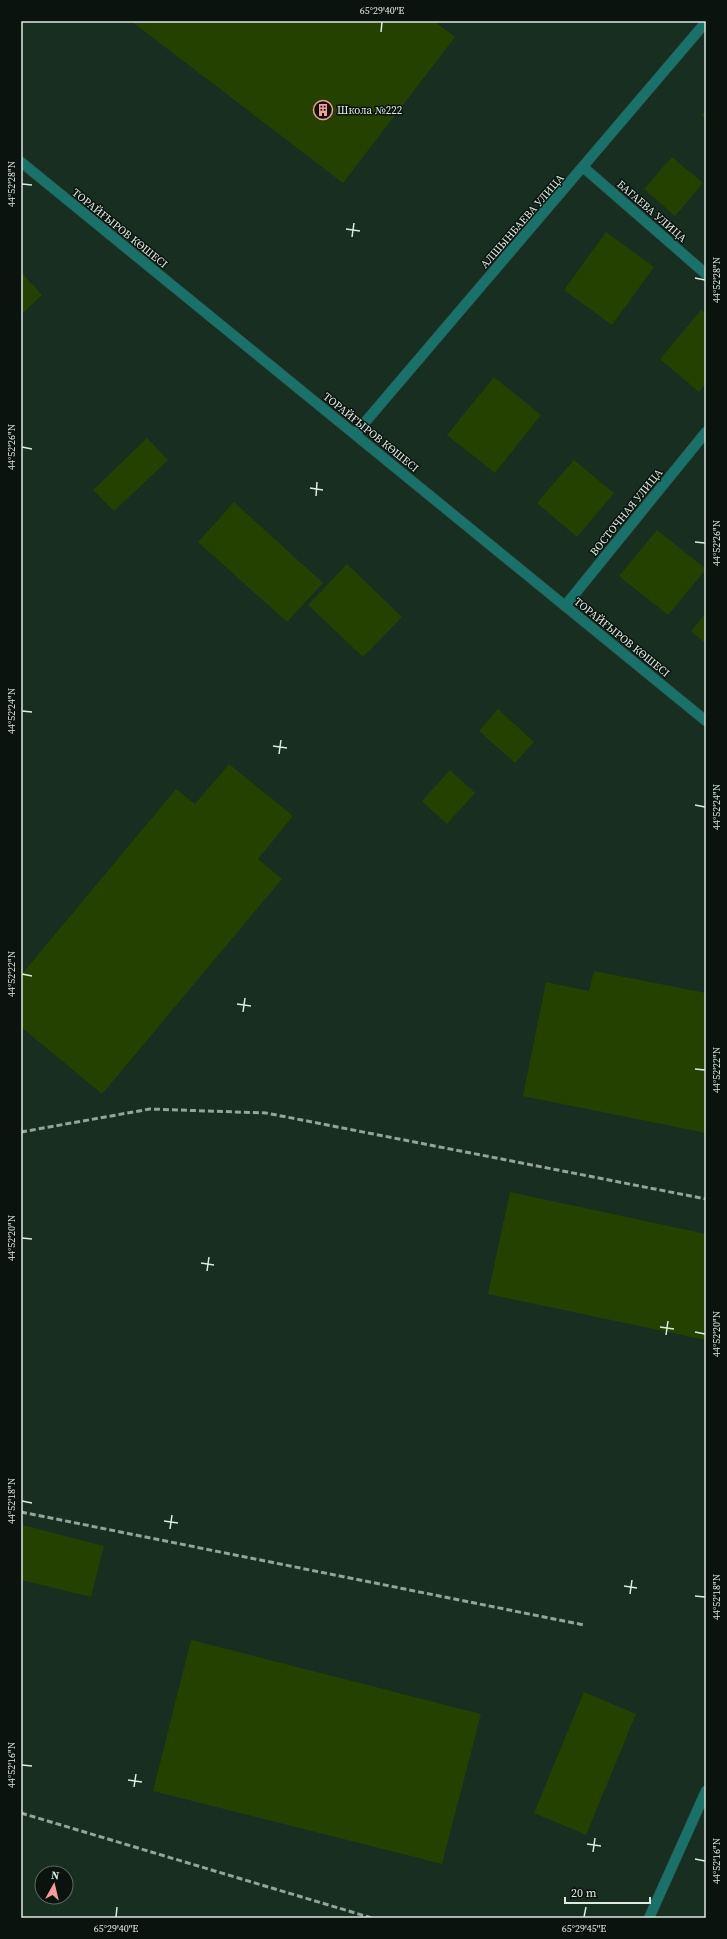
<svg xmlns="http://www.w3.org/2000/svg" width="727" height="1939" font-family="'Source Serif 4',serif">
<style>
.building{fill:#254100}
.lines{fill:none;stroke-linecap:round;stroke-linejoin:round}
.minor-casing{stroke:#374c40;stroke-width:11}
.minor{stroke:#18726a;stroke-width:10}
.rail{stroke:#94a49b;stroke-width:3;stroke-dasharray:6 3;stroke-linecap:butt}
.ticks{fill:none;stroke:#ddeae2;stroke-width:1.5}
.labels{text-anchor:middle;stroke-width:3;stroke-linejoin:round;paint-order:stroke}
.poi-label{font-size:11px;fill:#ddeae2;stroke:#0a130e;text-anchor:start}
.street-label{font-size:11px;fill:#ddeae2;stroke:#0a130e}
.neatline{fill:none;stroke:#ddeae2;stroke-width:1.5}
.ticks-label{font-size:10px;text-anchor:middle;fill:#ddeae2}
</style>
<rect width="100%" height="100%" fill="#172e21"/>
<g class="building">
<polygon points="131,21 434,21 455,37 343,183"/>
<polygon points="706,110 706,119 702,115"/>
<polygon points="672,157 703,183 675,216 644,189"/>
<polygon points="606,232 654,267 612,325 564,290"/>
<polygon points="22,273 42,295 21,315 21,274"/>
<polygon points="701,310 706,314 706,383 699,392 660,359"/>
<polygon points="494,377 541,415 495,473 447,435"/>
<polygon points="147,438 168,460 114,511 93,490"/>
<polygon points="574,460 614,493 577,537 537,503"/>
<polygon points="234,502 323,583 287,622 198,542"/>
<polygon points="657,530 706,569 668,615 619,576"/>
<polygon points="347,564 402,617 363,657 308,605"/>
<polygon points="706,613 706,644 691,631"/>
<polygon points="498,709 534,742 515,763 479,731"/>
<polygon points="229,764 293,816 258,859 282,879 102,1094 21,1027 21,975 176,789 195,804"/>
<polygon points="450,770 475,793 447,824 422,801"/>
<polygon points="594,971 706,993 706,1133 523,1096 546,982 589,991"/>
<polygon points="510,1192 706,1234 706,1340 488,1294"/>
<polygon points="23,1525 104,1546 91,1597 21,1580 21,1534"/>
<polygon points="191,1640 481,1714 442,1864 153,1791"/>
<polygon points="584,1692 636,1714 586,1835 534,1813"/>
</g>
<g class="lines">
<g class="minor-casing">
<g id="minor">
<polyline points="21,162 706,721"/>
<polyline points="583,167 706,274"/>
<polyline points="355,434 706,22"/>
<polyline points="565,606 706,432"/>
<polyline points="649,1918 706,1791"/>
</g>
</g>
<use href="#minor" class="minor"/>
<g class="rail">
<polyline points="21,1132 150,1109 266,1113 706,1199"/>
<polyline points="21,1512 584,1625"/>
<polyline points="21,1813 372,1918"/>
</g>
</g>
<path class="ticks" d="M381,32L382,22M22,184L32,185M346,229L360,231M352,237L354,223M695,278L705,280M22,447L32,449M310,488L323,490M316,496L317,482M695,542L705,543M22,711L32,712M273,746L287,748M279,754L281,740M695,805L705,807M22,974L32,976M237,1004L251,1006M243,1012L245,998M695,1069L705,1070M22,1238L32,1239M201,1263L214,1265M207,1271L209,1257M660,1327L674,1329M695,1332L705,1334M666,1335L668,1321M22,1501L32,1503M164,1521L178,1523M170,1529L172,1515M624,1586L637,1588M630,1594L632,1580M695,1596L705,1597M22,1765L32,1766M128,1780L142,1782M134,1787L136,1774M587,1844L601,1846M593,1852L595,1838M695,1859L705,1861M116,1917L117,1907M584,1917L586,1907"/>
<defs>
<g id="building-ring" transform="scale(1)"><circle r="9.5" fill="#0a130e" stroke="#f59b99" stroke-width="1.5"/><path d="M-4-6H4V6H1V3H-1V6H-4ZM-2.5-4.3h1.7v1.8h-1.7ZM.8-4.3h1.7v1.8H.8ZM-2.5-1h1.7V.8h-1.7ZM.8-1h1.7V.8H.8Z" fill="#f59b99"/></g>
</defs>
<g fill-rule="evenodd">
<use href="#building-ring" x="323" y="110"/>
</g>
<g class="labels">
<g class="poi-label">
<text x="337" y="114">Школа №222</text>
</g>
<g class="street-label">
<text transform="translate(652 211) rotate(41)" y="4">БАГАЕВА УЛИЦА</text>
<text transform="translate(522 221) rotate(-49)" y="4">АЛШЫНБАЕВА УЛИЦА</text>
<text transform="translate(120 228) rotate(39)" y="4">ТОРАЙҒЫРОВ КӨШЕСІ</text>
<text transform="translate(371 432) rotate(39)" y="4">ТОРАЙҒЫРОВ КӨШЕСІ</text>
<text transform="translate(626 512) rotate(-51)" y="4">ВОСТОЧНАЯ УЛИЦА</text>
<text transform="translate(622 637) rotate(39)" y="4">ТОРАЙҒЫРОВ КӨШЕСІ</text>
</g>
</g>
<rect width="727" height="1939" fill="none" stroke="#0a130e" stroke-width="44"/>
<g transform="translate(54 1885) rotate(8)"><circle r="19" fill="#0a130e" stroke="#5e6963"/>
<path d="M0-3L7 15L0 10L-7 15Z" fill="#f59b99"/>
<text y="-6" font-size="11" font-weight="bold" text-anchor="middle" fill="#ddeae2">N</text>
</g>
<path d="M565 1897v6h85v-6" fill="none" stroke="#ddeae2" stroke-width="2"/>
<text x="571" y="1897" font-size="12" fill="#ddeae2" stroke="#0a130e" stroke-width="3" paint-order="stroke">20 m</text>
<rect x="22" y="22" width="683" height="1895" class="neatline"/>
<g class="ticks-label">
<text x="382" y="14">65°29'40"E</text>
<text transform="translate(11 184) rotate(-90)" y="4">44°52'28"N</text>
<text transform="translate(716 280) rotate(-90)" y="4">44°52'28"N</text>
<text transform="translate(11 447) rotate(-90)" y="4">44°52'26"N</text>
<text transform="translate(716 543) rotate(-90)" y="4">44°52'26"N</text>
<text transform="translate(11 711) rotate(-90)" y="4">44°52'24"N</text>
<text transform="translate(716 807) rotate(-90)" y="4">44°52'24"N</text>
<text transform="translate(11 974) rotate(-90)" y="4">44°52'22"N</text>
<text transform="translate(716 1070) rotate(-90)" y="4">44°52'22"N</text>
<text transform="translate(11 1238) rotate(-90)" y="4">44°52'20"N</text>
<text transform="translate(716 1334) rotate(-90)" y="4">44°52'20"N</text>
<text transform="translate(11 1501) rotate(-90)" y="4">44°52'18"N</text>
<text transform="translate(716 1597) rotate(-90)" y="4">44°52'18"N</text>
<text transform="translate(11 1765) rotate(-90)" y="4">44°52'16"N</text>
<text transform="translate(716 1861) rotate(-90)" y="4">44°52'16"N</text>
<text x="116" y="1932">65°29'40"E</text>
<text x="584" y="1932">65°29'45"E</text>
</g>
</svg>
